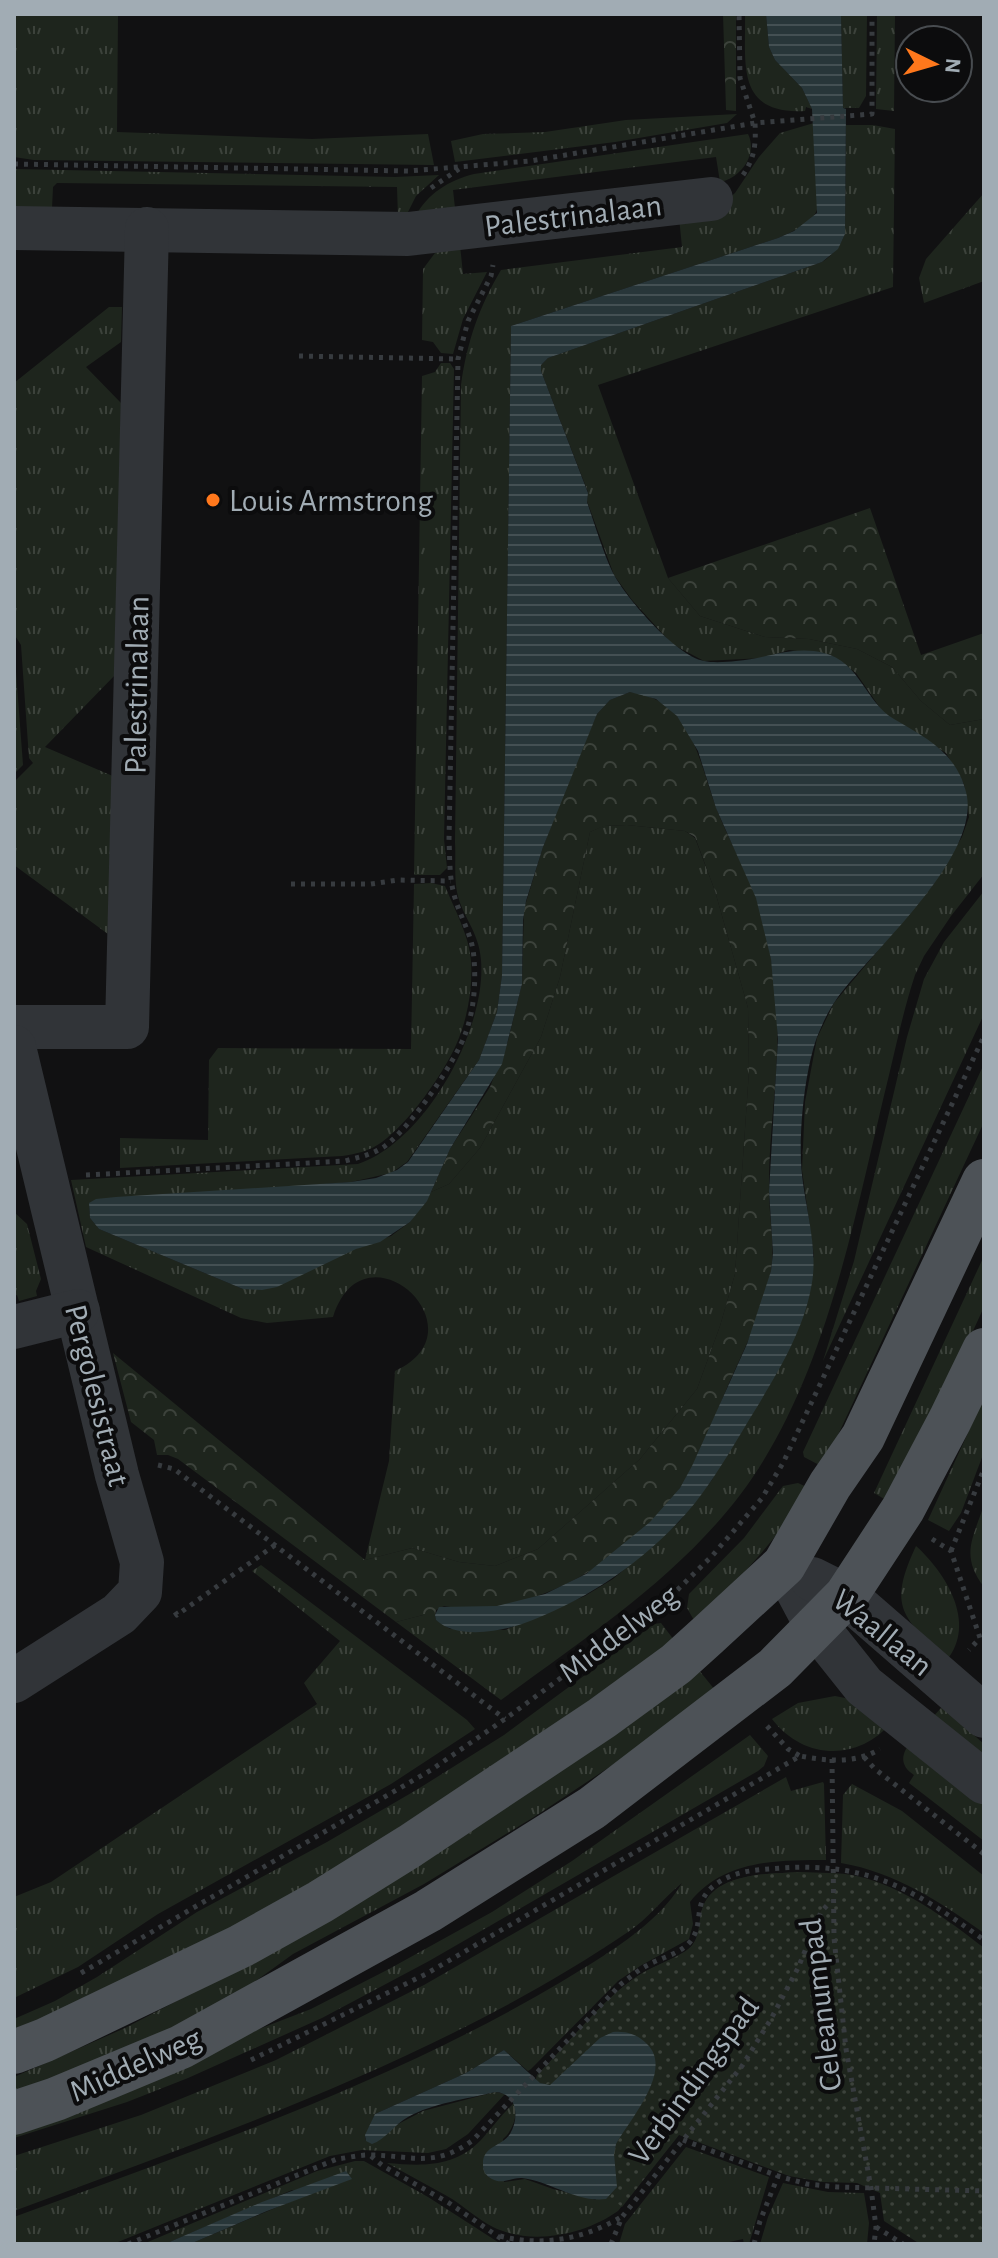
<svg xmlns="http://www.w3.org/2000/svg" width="998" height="2258" font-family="'Alegreya Sans',sans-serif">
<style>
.grass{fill:url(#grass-tufts)}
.forest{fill:url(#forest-crowns)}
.park{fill:url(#park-dots)}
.water{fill:url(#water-rules)}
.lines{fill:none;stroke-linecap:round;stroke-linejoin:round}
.path{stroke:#373b3f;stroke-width:5;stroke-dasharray:4 6;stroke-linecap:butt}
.minor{stroke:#313438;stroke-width:44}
.major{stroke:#4d5257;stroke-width:44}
.poi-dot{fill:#ff781c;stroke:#0c0c0d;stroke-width:3}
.labels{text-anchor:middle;stroke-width:8;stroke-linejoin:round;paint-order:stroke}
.street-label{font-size:32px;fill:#a1acb4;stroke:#0c0c0d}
.poi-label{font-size:32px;fill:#a1acb4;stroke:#0c0c0d;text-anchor:start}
</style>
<defs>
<pattern id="grass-tufts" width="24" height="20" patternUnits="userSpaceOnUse" patternTransform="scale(2)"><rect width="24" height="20" fill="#1e251d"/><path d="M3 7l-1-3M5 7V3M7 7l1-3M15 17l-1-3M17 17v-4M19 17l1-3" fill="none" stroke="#3c423b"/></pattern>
<pattern id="forest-crowns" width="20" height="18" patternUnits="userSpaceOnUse" patternTransform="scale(2)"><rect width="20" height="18" fill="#1e251d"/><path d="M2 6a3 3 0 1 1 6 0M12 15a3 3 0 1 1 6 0" fill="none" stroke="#3c423b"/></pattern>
<pattern id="park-dots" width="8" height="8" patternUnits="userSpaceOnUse" patternTransform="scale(2)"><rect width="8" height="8" fill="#1e251d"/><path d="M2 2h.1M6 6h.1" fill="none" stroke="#3c423b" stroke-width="1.8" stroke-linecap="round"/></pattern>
<pattern id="water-rules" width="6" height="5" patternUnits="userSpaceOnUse" patternTransform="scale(2)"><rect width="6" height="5" fill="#283639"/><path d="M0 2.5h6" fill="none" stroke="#445053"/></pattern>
</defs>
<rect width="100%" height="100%" fill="#111112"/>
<g class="grass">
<polygon points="14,14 118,14 117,132 312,139 428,134 434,165 34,160 14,157"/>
<path d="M745,14H766L769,47L775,60L802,88L812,109L806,107L805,111C735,115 746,63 745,14Z"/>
<polygon points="841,14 867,14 866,96 859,108 843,108"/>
<polygon points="877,14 895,14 894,111 876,109"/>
<polygon points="737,114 727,123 615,142 455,162 451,141 483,134 545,132 626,120"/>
<path d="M814,123L818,205C816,223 793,231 778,238L511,326L502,975L497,1012L479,1060L407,1162L391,1173L351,1182L89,1203L90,1218L99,1229L243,1289L391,1236L410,1222L431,1192L449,1184L480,1148L541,1037L560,977L590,832L603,826L627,825L685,831L695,838L715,891L748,1008L749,1071L735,1274L720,1326L697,1389L640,1459L538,1549L495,1566L459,1562L412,1548L365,1560L389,1461L395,1371C486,1330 364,1218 333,1317L267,1323L241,1318L86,1247L71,1180L358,1164C425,1142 487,1029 481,960C479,931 462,917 457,892C454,876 456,858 455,842L461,385C467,342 479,307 501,270L682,247L679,217L722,204L735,193L759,157L780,133Z"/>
<path d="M846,125H873L895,129L893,287L598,385L668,578L700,616L765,637L809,639L857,649L892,667L921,701L950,725L984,719V874L951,916L924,956L915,975C904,1008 897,1042 889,1075C855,1213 827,1380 740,1495C676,1579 585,1638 501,1700L396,1622L423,1615H435L436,1620L450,1629L505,1630L585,1596L613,1579L658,1541L679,1522L712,1480L814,1256L802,1170L805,1102L817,1038L834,1003L933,885L962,837L969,817L964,784L946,753L885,715L856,673L831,655L789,650L763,658L704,661L672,644L632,600L614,575L587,501L588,492L541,371V365L548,358L822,262C833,255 840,246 845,234Z"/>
<path d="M748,134C758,154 741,178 720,182L716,157L453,190L456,217H415C428,193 448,181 474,174Z"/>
<polygon points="14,169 395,177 439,175 416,196 406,216 398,217 397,187 57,183 53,187 52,208 14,210"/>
<polygon points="984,193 984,281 924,303 919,278 926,259"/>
<polygon points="460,245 463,274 487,272 463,319 453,354 441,353 433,342 422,340 423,269 435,253"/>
<polygon points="109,307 122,307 121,342 86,367 121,403 116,674 45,747 115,777 112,937 14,865 14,782 33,763 29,758 21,645 14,634 14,383"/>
<polygon points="441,363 450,363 454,369 444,839 447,868 440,875 414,875 422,376 435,372"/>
<polygon points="14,645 23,765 14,774"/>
<path d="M431,883L445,886C455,911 469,935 471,961C473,988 467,1021 456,1045C442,1076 409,1122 382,1142C370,1151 356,1154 342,1156L120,1168V1138L208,1140L209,1060L218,1048L411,1049L414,884Z"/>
<polygon points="984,891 984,1014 823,1361 854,1261 907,1037 924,979 944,942"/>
<polygon points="984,1064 984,1122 823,1467 804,1457 803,1452"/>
<polygon points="14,1212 27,1224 41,1279 36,1291 37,1296 19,1301 17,1295 14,1296"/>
<polygon points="984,1256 984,1307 893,1504 874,1493"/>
<polygon points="984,1398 984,1452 961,1513 949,1531 928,1520"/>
<path d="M798,1483L811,1489C776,1539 739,1581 695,1622L687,1608L689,1594L744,1538L783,1486Z"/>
<path d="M984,1505V1587C960,1556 973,1538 984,1505Z"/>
<path d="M916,1546C946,1573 977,1623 947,1660C903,1617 887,1608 916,1546Z"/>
<polygon points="261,1565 467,1720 475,1729 391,1784 158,1914 78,1967 14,1998 14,1897 51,1882 317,1704 304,1683 340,1641 252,1571"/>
<polygon points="661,1623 674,1640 610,1689 322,1878 207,1943 14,2037 14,2019 55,2001 97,1977 197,1912 327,1842 418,1789 504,1735 654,1624"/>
<polygon points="698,1669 715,1690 626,1756 534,1817 424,1884 293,1954 191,2028 14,2102 14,2077 125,2028 248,1964"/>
<path d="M835,1696L850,1699L891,1723C858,1762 803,1760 772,1719L798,1703Z"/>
<polygon points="942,1707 984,1744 984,1768 929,1721"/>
<polygon points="750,1735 768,1756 764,1766 758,1771 429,1961 322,2018 188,2078 127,2102 14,2138 14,2123 311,2009 389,1969 492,1912 572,1861"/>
<path d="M912,1740L984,1802V1841L909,1783L914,1775C898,1764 902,1753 912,1740Z"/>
<path d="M786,1777L791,1791L823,1782L824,1784L826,1860C777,1860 723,1860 690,1902L693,1924L689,1939L640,1966L618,1981L531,2069L528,2071L504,2050L466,2073L375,2114L365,2138L366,2141L423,2111L495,2092L505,2094L468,2134L446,2149L428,2153L362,2150L330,2156L113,2244H14V2217C201,2148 389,2084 561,1982C602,1957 658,1925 682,1883C663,1898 648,1919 628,1932C440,2059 225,2132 14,2211V2156L141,2115L276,2060L424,1985Z"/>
<path d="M852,1784L902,1811L984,1876V1933C940,1902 895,1872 841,1863L843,1795Z"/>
<path d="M800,1872L727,2073L618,2211C584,2235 532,2246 493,2227C477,2219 463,2205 447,2196C427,2185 407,2174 387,2163C422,2166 454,2168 481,2140C492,2128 502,2114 514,2103C519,2114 512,2132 503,2139L504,2182L525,2179L553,2189L596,2200L536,2080L537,2075C568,2044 597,2006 632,1980C649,1967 669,1962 686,1951C700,1941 698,1929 701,1914C709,1872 768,1874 800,1872Z"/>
<polygon points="686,2147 769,2177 749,2244 744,2244 743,2239 720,2244 619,2244 625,2224"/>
<polygon points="355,2161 364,2161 428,2197 501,2244 190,2244 306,2195 292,2190 165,2244 143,2244 317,2171"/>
<polygon points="783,2183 828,2192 864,2193 869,2223 867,2244 760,2244 768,2217"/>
</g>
<g class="forest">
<polygon points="723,14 736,14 736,111 726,110"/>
<polygon points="870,508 921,655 984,633 984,719 950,725 921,701 892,667 857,649 809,639 765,637 700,616 668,578"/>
<path d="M630,692C693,700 698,761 717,810C727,836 741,860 752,886C764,913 774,968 776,998C782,1063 768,1127 769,1191C769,1219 776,1248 770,1276C762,1313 745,1348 729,1383C715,1415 703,1452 684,1482C637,1554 532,1622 444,1606L436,1610L435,1615H423L396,1622L178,1459L168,1455H157L154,1440L131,1422L113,1353L365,1560L412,1548L459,1562L495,1566L538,1549L640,1459L697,1389L720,1326L735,1274L749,1071L748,1008L715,891L695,837L685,831L627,825L604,826L590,832L560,977L541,1037L480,1148L449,1184L431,1192L450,1149L490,1087L508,1041L522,984L524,909L543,847L575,764L597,714L610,700Z"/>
</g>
<path class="park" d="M800,1872C819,1873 839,1872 857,1876C904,1887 947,1919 984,1948V2244H920L884,2221L880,2193L857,2183L822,2182L789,2176L679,2135L622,2207L610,2197L617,2184L614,2159L616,2144L655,2079L651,2048C623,2020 606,2032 581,2056C572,2064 562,2072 554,2082L544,2085L536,2080L537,2075C568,2044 597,2006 632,1980C649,1967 669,1962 686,1951C700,1941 698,1929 701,1914C709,1872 768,1874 800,1872Z"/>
<g class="water">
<path d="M766,14H841L843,108L846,109L845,234L838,249L822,262L548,358L541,365V371L588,493L587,502C595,525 602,549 612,571C624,596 676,656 704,661C713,663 727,662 736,661C767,659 792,645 824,653C860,662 866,703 894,719C926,738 956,752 966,792C983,856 871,951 836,1000C828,1011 822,1025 817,1037C804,1073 798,1137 802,1175C806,1212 819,1251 811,1288C803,1331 779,1370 757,1407C737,1439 718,1474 695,1503C650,1558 589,1600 522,1624C499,1632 456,1639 436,1620L435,1615L439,1607L497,1606L545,1594L586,1574L650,1522L680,1488L692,1466L747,1344L771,1271L773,1253L769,1191L778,1039L771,959L756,898L716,808L698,751L677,716L656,699L630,692L610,700L597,714L543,847L526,901L523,920L522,984L502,1064L450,1149L427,1201L410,1222L380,1242L356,1249L277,1287L262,1290L243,1289L99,1229L90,1218L89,1203L96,1199L116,1197L351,1182L376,1178L397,1170L408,1162L479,1060L497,1012L502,975L511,326L778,238L794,231L817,213L812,109L802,88L775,60L769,47Z"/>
<path d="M613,2032C627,2031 637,2034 647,2044C674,2070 630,2119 616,2144L614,2154L617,2187L606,2199C577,2203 550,2181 522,2178C512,2177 503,2185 492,2179C486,2176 483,2171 483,2165C482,2146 501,2147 510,2134C520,2117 517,2093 495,2092C467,2099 433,2103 408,2117C395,2124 385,2140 372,2144L366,2141L365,2135L375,2114L466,2073L504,2050L540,2083L550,2085L600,2038Z"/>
<polygon points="346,2171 352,2179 267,2211 190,2244 165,2244 262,2202"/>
</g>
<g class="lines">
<g class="path">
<polyline points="14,164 409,171 530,161 755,123 740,78 739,14"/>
<path d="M743,175C755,157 756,144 755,123L872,114V14"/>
<polyline points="431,188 459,169"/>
<polyline points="299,356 458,359"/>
<polyline points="291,884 371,884 398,880 451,881"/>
<path d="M86,1175L345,1161C359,1157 372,1155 385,1146C411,1127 455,1063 466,1032C474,1009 476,983 474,959C473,937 462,921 456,901C449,881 450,861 449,840L458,359L468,321L491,276L493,265"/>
<polyline points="158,1465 174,1469 505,1719"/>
<polyline points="932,1539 951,1551 980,1638 969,1650"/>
<polyline points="951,1551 984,1469"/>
<polyline points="175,1612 177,1615 275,1545"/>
<polyline points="767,1726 788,1749 800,1756"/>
<polyline points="864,1757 875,1769 984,1854"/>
<polyline points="832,1759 834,1938 846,2049 871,2188 876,2227 874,2244"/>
<polyline points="81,1973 431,1770 505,1719 667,1600 712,1556 762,1498 783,1463 984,1036"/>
<path d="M251,2060L426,1974L800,1756C827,1761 855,1764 880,1749"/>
<polyline points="683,2140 778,2176 807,2184 837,2187 984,2191"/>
<polyline points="371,2156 383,2166 449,2203 509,2244"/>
<polyline points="876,2227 903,2244"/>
<path d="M500,2236C542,2247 584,2239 621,2217"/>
<path d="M128,2244L337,2159C347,2158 358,2155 369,2155C411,2155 434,2169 473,2140L621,1984C629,1978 637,1971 646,1966C659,1958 678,1955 689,1943C706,1924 690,1903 716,1884C736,1870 757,1870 781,1868C869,1862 915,1890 984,1940"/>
<polyline points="611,2244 622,2217 742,2066 771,2019 798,1968 821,1912 831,1901"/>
<polyline points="754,2244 760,2221 778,2176"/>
</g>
<g class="minor">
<polyline points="14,228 408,234 711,199"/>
<polyline points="14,1027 127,1027 147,229"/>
<polyline points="14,1047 117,1475 142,1562 140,1592 119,1614 14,1681"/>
<polyline points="14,1327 78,1311"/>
<polyline points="784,1565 817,1627 864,1686 984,1782"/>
<polyline points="812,1579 846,1596 984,1716"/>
</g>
<g class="major">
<polyline points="14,2052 45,2040 241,1946 320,1902 410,1846 602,1718 676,1664 707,1636 784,1565 830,1485 863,1437 984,1181"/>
<polyline points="14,2113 56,2099 181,2047 428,1911 592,1808 775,1668 846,1596 903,1509 950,1420 984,1350"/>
</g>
</g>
<circle class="poi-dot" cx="213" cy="500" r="8"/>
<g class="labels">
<g class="street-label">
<text transform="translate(573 215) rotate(-7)" y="11">Palestrinalaan</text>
<text transform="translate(136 685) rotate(-89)" y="11">Palestrinalaan</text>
<text transform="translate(98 1395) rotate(76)" y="11">Pergolesistraat</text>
<text transform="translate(883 1632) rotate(39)" y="11">Waallaan</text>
<text transform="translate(618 1633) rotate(-37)" y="11">Middelweg</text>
<text transform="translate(820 2005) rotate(-97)" y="11">Celeanumpad</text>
<text transform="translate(135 2064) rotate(-24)" y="11">Middelweg</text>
<text transform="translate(693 2080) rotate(-54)" y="11">Verbindingspad</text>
</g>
<g class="poi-label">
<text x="229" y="511">Louis Armstrong</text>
</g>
</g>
<rect width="998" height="2258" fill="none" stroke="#a1acb4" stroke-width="32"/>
<g transform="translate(934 64) rotate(95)"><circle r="38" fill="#0c0c0d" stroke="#484c50" stroke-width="2"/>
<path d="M0-6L14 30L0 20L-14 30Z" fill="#ff781c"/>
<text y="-12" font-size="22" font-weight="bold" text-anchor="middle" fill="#a1acb4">N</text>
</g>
</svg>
